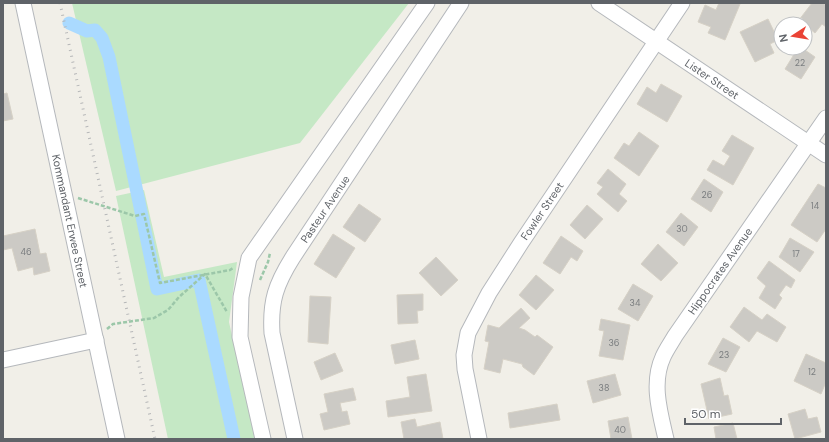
<svg xmlns="http://www.w3.org/2000/svg" width="829" height="442" font-family="'DM Sans',sans-serif">
<style>
.green{fill:#c5e8c5}
.lines{fill:none;stroke-linecap:round;stroke-linejoin:round}
.canal{stroke:#aadaff;stroke-width:13}
.building{fill:#cccac5;stroke:#d6d1c6}
.minor-casing{stroke:#b5b8bc;stroke-width:17}
.path{stroke:#9cc7a9;stroke-width:2.5;stroke-dasharray:4 2;stroke-linecap:butt}
.minor{stroke:#fff;stroke-width:15}
.rail{stroke:#b6b7b8;stroke-width:3;stroke-dasharray:1 5;stroke-linecap:butt}
.labels{text-anchor:middle;stroke-width:3;stroke-linejoin:round;paint-order:stroke}
.number-label{font-size:9px;fill:#7a7d7f}
.street-label{font-size:11px;fill:#5f6368;stroke:#fff}
</style>
<rect width="100%" height="100%" fill="#f1efe8"/>
<g class="green">
<polygon points="72,3 409,3 300,143 116,191"/>
<polygon points="144,190 164,277 237,262 229,322 255,439 168,439 116,196"/>
</g>
<g class="lines">
<polyline class="canal" points="69,23 87,31 95,30 102,38 109,57 157,289 199,280 234,439"/>
</g>
<g class="building">
<polygon points="719,3 737,3 740,4 725,40 708,33 711,27 698,22 705,5 716,10"/>
<polygon points="812,3 823,3 826,5 826,27 822,24 815,33 799,20"/>
<polygon points="768,19 778,40 770,44 774,53 755,62 740,32"/>
<polygon points="798,48 802,48 815,57 801,79 785,69"/>
<polygon points="661,84 682,96 667,122 637,104 647,87 656,93"/>
<polygon points="7,93 13,119 3,121 3,94"/>
<polygon points="639,132 659,146 639,176 614,158 624,143 629,146"/>
<polygon points="732,135 754,148 733,185 707,170 713,160 724,166 730,156 722,151"/>
<polygon points="608,169 626,184 619,194 627,201 618,212 597,194 603,187 597,183"/>
<polygon points="704,179 723,192 711,212 691,199"/>
<polygon points="818,184 826,188 826,229 817,242 791,225"/>
<polygon points="359,204 381,219 365,242 343,227"/>
<polygon points="587,205 603,219 585,239 570,225"/>
<polygon points="681,213 698,227 684,246 666,232"/>
<polygon points="35,229 40,254 46,253 50,271 34,275 33,267 18,271 12,248 3,250 3,236"/>
<polygon points="333,234 355,248 336,278 314,264"/>
<polygon points="561,236 583,251 577,261 571,257 560,274 543,263"/>
<polygon points="790,238 814,252 800,272 779,257"/>
<polygon points="658,244 678,263 661,281 641,264"/>
<polygon points="436,257 458,280 441,296 419,273"/>
<polygon points="769,261 795,280 791,288 786,285 779,295 782,298 775,309 759,298 766,286 757,278"/>
<polygon points="536,275 554,290 536,310 519,295"/>
<polygon points="633,284 653,296 638,321 618,309"/>
<polygon points="423,294 423,310 417,311 418,323 398,324 397,295"/>
<polygon points="310,296 331,297 328,344 308,342"/>
<polygon points="744,307 762,320 767,314 786,327 777,342 757,331 749,342 730,327"/>
<polygon points="521,308 530,318 519,328 525,330 535,337 537,335 553,347 534,375 523,367 522,364 503,359 500,373 484,369 489,342 485,341 488,325 499,328"/>
<polygon points="601,319 630,325 623,360 599,356 604,331 599,330"/>
<polygon points="723,338 740,347 726,372 708,364"/>
<polygon points="415,340 419,359 395,364 391,345"/>
<polygon points="335,353 343,371 321,380 314,362"/>
<polygon points="806,354 826,363 826,382 821,394 794,381"/>
<polygon points="426,374 432,411 388,417 386,401 410,397 407,377"/>
<polygon points="615,374 621,395 593,403 587,381"/>
<polygon points="720,378 724,396 728,395 732,414 709,419 701,384"/>
<polygon points="353,388 356,400 340,403 342,412 347,411 350,424 324,430 320,414 328,412 324,394"/>
<polygon points="557,404 560,420 510,428 508,413"/>
<polygon points="805,409 808,419 817,417 821,432 795,439 788,414"/>
<polygon points="628,417 632,439 611,439 608,421"/>
<polygon points="415,419 417,427 440,422 443,439 404,439 401,422"/>
<polygon points="733,423 737,439 716,439 714,427"/>
</g>
<g class="lines">
<g class="minor-casing">
<g id="minor">
<polyline points="23,3 117,439"/>
<polyline points="599,3 826,155"/>
<polyline points="3,360 96,340"/>
<polyline points="263,439 240,337 241,297 249,258 427,3"/>
<path d="M295,439L272,333C270,301 276,284 293,257L461,3"/>
<polyline points="479,439 465,369 464,355 468,333 489,293 521,243 682,3"/>
<path d="M666,439C660,413 651,383 663,357C666,350 671,343 675,336L826,118"/>
</g>
</g>
<g class="path">
<polyline points="78,198 135,216 144,214 160,283 230,270 233,268"/>
<polyline points="260,280 268,262 270,253"/>
<polyline points="107,329 113,324 154,318 168,310 179,297 205,274 227,312"/>
</g>
<use href="#minor" class="minor"/>
<polyline class="rail" points="60,3 155,439"/>
</g>
<g class="labels">
<g class="number-label">
<text x="800" y="66">22</text>
<text x="707" y="198">26</text>
<text x="815" y="209">14</text>
<text x="682" y="232">30</text>
<text x="26" y="255">46</text>
<text x="796" y="257">17</text>
<text x="635" y="306">34</text>
<text x="614" y="346">36</text>
<text x="724" y="358">23</text>
<text x="812" y="375">12</text>
<text x="604" y="391">38</text>
<text x="620" y="433">40</text>
</g>
<g class="street-label">
<text transform="translate(712 79) rotate(34)" y="4">Lister Street</text>
<text transform="translate(325 209) rotate(-56)" y="4">Pasteur Avenue</text>
<text transform="translate(542 211) rotate(-56)" y="4">Fowler Street</text>
<text transform="translate(70 221) rotate(78)" y="4">Kommandant Erwee Street</text>
<text transform="translate(720 271) rotate(-55)" y="4">Hippocrates Avenue</text>
</g>
</g>
<rect width="829" height="442" fill="none" stroke="#5f6368" stroke-width="8"/>
<g transform="translate(793 36) rotate(258)"><circle r="19" fill="#ffffff" stroke="#bfc1c3"/>
<path d="M0-3L7 15L0 10L-7 15Z" fill="#ea4335"/>
<text y="-6" font-size="11" font-weight="bold" text-anchor="middle" fill="#5f6368">N</text>
</g>
<path d="M685 418v6h96v-6" fill="none" stroke="#5f6368" stroke-width="2"/>
<text x="691" y="418" font-size="12" fill="#5f6368" stroke="#ffffff" stroke-width="3" paint-order="stroke">50 m</text>
</svg>
